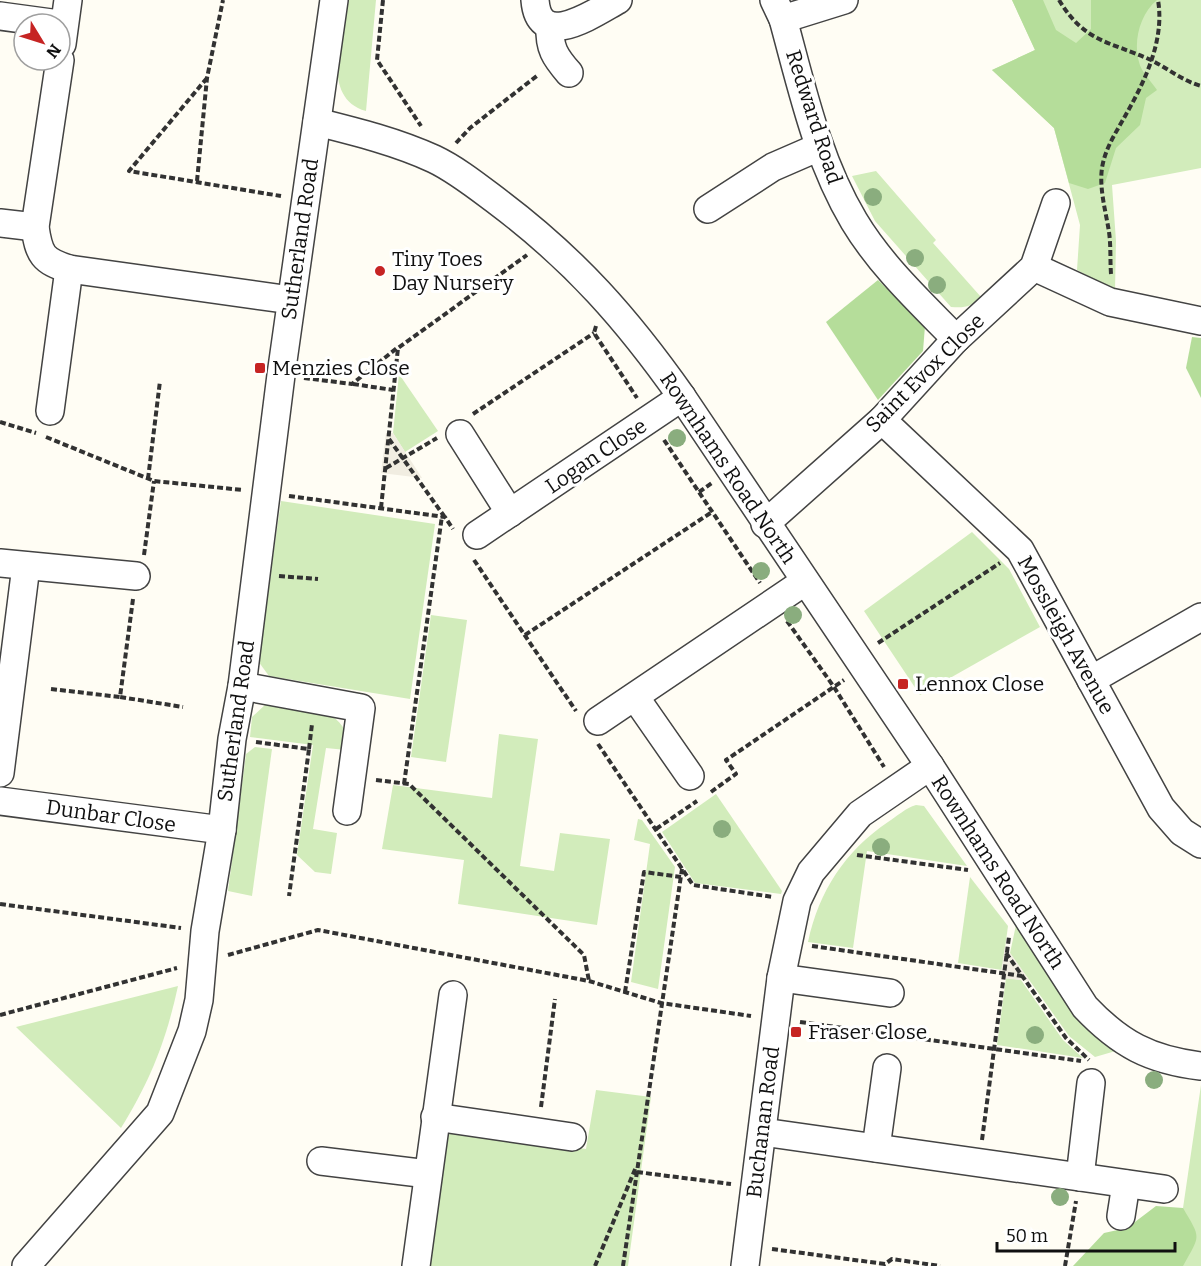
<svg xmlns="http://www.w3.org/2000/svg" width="1201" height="1266" font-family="Bitter,serif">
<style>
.green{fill:#d2ecbb}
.forest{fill:#b5dd9a}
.plaza{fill:#f1ede1}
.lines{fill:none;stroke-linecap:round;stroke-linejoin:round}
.minor-casing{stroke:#434343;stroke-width:30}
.path{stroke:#323232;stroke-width:4;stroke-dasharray:6 3;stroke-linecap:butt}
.minor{stroke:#fff;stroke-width:27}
.tree{fill:#8aad7e}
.poi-dot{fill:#c62423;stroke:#fff;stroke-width:2}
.labels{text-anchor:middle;stroke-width:6;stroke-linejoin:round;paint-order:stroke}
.street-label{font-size:21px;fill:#101010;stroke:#fff}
.poi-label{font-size:21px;fill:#101010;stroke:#fff;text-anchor:start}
</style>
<rect width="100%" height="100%" fill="#fffdf4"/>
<g class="green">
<path d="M347,0H376L366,111C320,98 342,35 347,0Z"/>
<polygon points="1012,0 1201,0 1201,168 1112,185 1116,241 1115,291 1077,270 1080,225 1054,128 992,70 1035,50"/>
<path d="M876,171L936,240L933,243L981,297C971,307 965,308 951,307L875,221L852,176Z"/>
<polygon points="399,374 438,431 405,452 393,433"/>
<polygon points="281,501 435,524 410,699 269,676 258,661"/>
<polygon points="972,532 1009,569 1040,627 920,695 864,611"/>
<polygon points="431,615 467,620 446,762 411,757"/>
<path d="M267,703C291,707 334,705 345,731C347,736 346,745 346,750L326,748L313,829L337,833L331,874L315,872L297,855L313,745L250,737L252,717Z"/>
<polygon points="499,734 538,739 520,866 554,871 560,833 610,839 597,925 458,904 464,860 382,849 393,785 492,798"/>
<polygon points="255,747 272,749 252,896 228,891 246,754"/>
<polygon points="716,794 782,891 781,894 695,883 662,832"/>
<path d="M916,805L924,806L967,866L867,851L853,948L808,942C819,891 845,851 888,822C897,816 906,808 916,805Z"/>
<polygon points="638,819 642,820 675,867 658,989 631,982 650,844 634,840"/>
<polygon points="970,877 1008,926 1002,970 958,963"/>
<polygon points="1016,925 1070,1002 1119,1050 1095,1057 1069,1036 1010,953"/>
<polygon points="1006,978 1021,980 1063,1040 1083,1058 997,1045"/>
<path d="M178,986C166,1041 151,1079 121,1128L16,1027Z"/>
<polygon points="1201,1085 1201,1266 1139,1266 1183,1208"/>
<polygon points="596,1090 651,1097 628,1266 428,1266 446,1136 458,1130 586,1149"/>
</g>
<g class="forest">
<path d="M1012,0H1043L1056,30L1076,43L1091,29V0H1157C1140,14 1133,41 1139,62C1141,72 1152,82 1157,90L1146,98L1140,125L1116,148L1105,183L1088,189L1069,183L1054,128L992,70L1035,50Z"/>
<polygon points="878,280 925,326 923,351 878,400 826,322"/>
<polygon points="1192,337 1201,338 1201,398 1186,368"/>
<path d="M1156,1206L1183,1208C1201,1239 1201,1234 1183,1266H1073L1104,1233L1127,1228Z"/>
</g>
<g class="plaza">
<polygon points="386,433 393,433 422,478 381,473"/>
<polygon points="1005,946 1030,981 1000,978"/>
</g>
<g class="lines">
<g class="minor-casing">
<g id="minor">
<path d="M535,0C539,52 594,13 618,0"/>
<path d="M774,0L783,19C802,88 817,159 854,221C881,266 920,302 956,339"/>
<polyline points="0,16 59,24"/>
<polyline points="783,19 844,0"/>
<path d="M550,26C549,48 555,57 569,73"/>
<polyline points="62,44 68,0"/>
<path d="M60,60L35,227C39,255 43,261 69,269L291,300"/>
<path d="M317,122C357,132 397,142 434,159C457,170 478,187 498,202C575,260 627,319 682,397L930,766L1085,1007C1120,1044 1150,1060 1201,1066"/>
<polyline points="708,209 773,167 819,147"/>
<polyline points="0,223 35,227"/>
<polyline points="1034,267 1110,302 1201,321"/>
<polyline points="50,411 69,269"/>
<polyline points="882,420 1020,550 1161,808 1182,832 1201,844"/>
<polyline points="460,434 510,513"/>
<polyline points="765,524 882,420 956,339 1034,267 1056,203"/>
<polyline points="477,535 682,397"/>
<polyline points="0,563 136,576"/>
<polyline points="1091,680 1201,617"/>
<polyline points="242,686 361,708 347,811"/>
<polyline points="635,697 690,776"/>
<polyline points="598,721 804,582"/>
<polyline points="0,773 26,566"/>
<polyline points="0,801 222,830"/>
<polyline points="781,978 890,993"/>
<polyline points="435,1117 572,1137"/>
<polyline points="763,1132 1164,1189"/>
<polyline points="876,1148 887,1068"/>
<polyline points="321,1161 428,1174"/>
<polyline points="1080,1177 1091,1083"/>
<polyline points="1121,1216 1126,1184"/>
<polyline points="26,1266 160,1113 192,1031 199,1000 205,931 222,830 232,739 242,686 281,375 334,0"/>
<polyline points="416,1266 453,995"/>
<polyline points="745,1266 781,978 797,901 811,872 860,814 930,766"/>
</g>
</g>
<g class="path">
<polyline points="383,0 377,60 421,126"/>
<path d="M1059,0C1085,43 1109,41 1151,60C1167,68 1183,81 1201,86"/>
<polyline points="207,78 129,171 281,196"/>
<polyline points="456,143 470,128 538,75"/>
<polyline points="197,181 207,78 223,0"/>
<path d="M1111,274C1110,260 1111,246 1109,232C1106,212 1099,189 1102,168C1105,149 1115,134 1124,118C1144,83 1165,41 1158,0"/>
<polyline points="596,326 594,333 637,398"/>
<polyline points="304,378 352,384 397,348"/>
<polyline points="353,384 393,390"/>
<polyline points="473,414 594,333"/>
<polyline points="0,422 36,433"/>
<polyline points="46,437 154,481 243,490"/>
<polyline points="389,439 444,516"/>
<polyline points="664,440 760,583"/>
<polyline points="386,468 437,438"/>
<polyline points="148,479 160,381"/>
<polyline points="699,492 712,483"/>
<polyline points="289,496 445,517 453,529"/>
<polyline points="381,508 398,348 527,255"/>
<polyline points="144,555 154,481"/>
<polyline points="474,560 576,711"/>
<polyline points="279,576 318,579"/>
<polyline points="133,599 120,697 183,707"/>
<polyline points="787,621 834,687 884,767"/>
<polyline points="525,635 712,512"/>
<polyline points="878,643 1000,563"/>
<polyline points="51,689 120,697"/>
<polyline points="256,742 309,749 289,896"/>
<polyline points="598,744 693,885 773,897"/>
<polyline points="309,749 312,724"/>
<polyline points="376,780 409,784 584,955 589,981"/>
<polyline points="404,784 442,516"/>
<polyline points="711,792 736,774 726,760 844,680"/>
<polyline points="656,829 697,801"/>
<polyline points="857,855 968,870"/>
<polyline points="0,904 181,928"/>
<polyline points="812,946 1022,976"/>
<polyline points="1006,953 1066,1038 1089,1060"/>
<polyline points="228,955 318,930 589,981 661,1003 751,1016"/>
<polyline points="625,992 644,872 681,877"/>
<polyline points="0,1015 177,968"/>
<polyline points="800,1022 1081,1061"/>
<polyline points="541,1107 555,999"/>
<polyline points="982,1140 1009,937"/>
<polyline points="637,1172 731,1184"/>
<polyline points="772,1249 885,1264 892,1259 940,1266"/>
<polyline points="595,1266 636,1167"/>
<polyline points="623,1266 682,869"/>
<polyline points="1065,1266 1076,1201"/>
</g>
<use href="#minor" class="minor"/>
</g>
<g class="tree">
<circle cx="873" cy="197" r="9"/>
<circle cx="915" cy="258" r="9"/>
<circle cx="937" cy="285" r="9"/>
<circle cx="677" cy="438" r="9"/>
<circle cx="761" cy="571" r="9"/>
<circle cx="793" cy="615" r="9"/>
<circle cx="722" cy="829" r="9"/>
<circle cx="881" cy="847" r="9"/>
<circle cx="1035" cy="1035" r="9"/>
<circle cx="1154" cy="1080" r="9"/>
<circle cx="1060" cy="1197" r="9"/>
</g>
<g class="poi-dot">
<circle cx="380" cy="271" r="6"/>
<rect x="254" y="362" width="12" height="12" rx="3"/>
<rect x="897" y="678" width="12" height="12" rx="3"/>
<rect x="790" y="1026" width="12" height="12" rx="3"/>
</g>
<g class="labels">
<g class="street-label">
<text transform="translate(814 117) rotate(72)" y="7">Redward Road</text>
<text transform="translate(300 239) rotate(-82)" y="7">Sutherland Road</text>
<text transform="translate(925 373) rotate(-45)" y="7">Saint Evox Close</text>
<text transform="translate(596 456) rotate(-34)" y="7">Logan Close</text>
<text transform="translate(728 468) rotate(56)" y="7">Rownhams Road North</text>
<text transform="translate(1066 635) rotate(61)" y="7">Mossleigh Avenue</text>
<text transform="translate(236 721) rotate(-82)" y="7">Sutherland Road</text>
<text transform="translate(111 816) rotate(8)" y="7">Dunbar Close</text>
<text transform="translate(998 872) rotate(57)" y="7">Rownhams Road North</text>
<text transform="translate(763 1122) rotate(-83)" y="7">Buchanan Road</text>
</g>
<g class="poi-label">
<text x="392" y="266">Tiny Toes<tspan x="392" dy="24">Day Nursery</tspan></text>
<text x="272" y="375">Menzies Close</text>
<text x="915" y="691">Lennox Close</text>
<text x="808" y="1039">Fraser Close</text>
</g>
</g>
<g transform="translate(42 42) rotate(128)"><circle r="28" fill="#ffffff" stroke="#9f9f9f" stroke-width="1.5"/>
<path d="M0-4.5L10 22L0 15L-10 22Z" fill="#c62423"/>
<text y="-9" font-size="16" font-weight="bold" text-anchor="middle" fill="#101010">N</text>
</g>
<path d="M997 1242v9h178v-9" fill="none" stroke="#101010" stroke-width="3"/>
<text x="1006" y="1242" font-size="18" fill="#101010" stroke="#ffffff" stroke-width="4.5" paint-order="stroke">50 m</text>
</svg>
